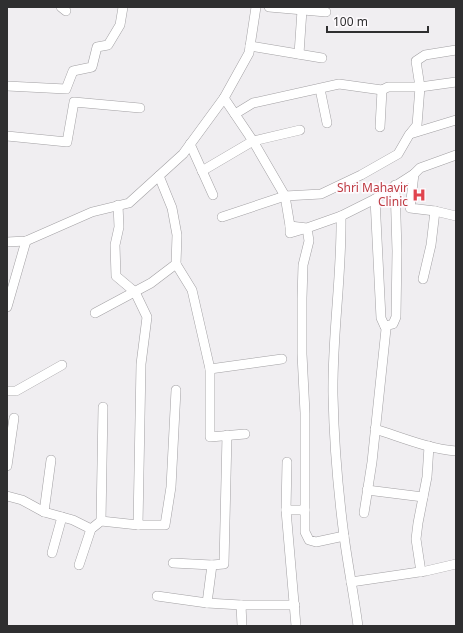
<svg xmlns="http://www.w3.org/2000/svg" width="463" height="633" font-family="'Noto Sans',sans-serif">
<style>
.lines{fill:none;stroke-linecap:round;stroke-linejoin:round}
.minor-casing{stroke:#a2a0a3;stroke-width:10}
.minor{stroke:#fff;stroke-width:9}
.labels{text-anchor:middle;stroke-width:3.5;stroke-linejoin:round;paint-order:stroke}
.health-label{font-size:12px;fill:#be3a42;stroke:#fefbfe;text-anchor:end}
</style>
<rect width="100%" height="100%" fill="#f0eef1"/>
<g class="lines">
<g class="minor-casing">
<g id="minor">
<polyline points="61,7 66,11"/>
<polyline points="269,7 326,12"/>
<polyline points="250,46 322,58"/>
<polyline points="299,54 302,10"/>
<polyline points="7,86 66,89 73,71 92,67 97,47 108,45 120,25 123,7"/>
<polyline points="320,89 327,123"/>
<polyline points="235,114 253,103 339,84 382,90 388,87 420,87 456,82"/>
<polyline points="380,127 382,90"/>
<polyline points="410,134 456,120"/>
<polyline points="7,136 67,142 74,102 140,108"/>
<polyline points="190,144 213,195"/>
<polyline points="202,171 253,141 300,130"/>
<polyline points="414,174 420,168 456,155"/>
<polyline points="118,205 119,227 115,245 116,276 135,292 147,317 141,364 138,525"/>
<path d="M341,216C342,276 332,335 333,395C334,442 338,490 344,536C348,566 354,596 358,626"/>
<polyline points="222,217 285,196 253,141 224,98"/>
<polyline points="290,226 285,196 321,194 361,175 398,154 409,135 417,125 420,87 416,61 425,55 456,50"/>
<polyline points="7,242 26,241 92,212 129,203 183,154 224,98 249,53 256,7"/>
<polyline points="176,264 192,290 210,369 210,437 245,434"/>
<polyline points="423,279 431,245 435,211"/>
<polyline points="7,307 26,241"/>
<polyline points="95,313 151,283 176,264 177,235 172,208 159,176"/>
<polyline points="385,326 393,324 396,317 397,251 395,185"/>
<polyline points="210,369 282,359"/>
<polyline points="7,391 16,391 62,365"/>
<path d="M375,429C401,437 429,449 456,451"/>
<polyline points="7,466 14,418"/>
<polyline points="367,490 423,497"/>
<polyline points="7,496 22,500 44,512 73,520 91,529"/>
<polyline points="286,510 287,462"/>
<polyline points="44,512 51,460"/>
<polyline points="364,513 372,462 386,329 381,318 375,199"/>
<polyline points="101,521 103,407"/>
<polyline points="344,536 316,542 309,540 305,532 305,413 302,354 302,298 303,265 309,241 307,228 290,233 290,226 307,228 341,216 375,199 414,174 410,208 435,211 456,216"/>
<polyline points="52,553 62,517"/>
<polyline points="173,563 212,565"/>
<polyline points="79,565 91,529 101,521 138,525 165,525 171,487 176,390"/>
<polyline points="421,572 416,539 418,523 427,477 429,446"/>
<polyline points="351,582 426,571 456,564"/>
<polyline points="157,596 207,603 241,605 295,605"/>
<polyline points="207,603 212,565 224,564 227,435"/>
<polyline points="241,605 242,626"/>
<polyline points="296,626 286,510 305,510"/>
</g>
</g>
<use href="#minor" class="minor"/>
</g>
<defs>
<g id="hospital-bare" transform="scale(1.08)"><path d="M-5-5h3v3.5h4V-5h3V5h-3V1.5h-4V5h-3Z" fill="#e0444e" stroke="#fefbfe" stroke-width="2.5" paint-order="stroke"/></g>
</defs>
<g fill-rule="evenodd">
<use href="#hospital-bare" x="419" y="195"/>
</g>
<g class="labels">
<g class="health-label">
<text x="408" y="192">Shri Mahavir<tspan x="408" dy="14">Clinic</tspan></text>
</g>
</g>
<rect width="463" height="633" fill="none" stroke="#2f2f30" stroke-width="16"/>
<path d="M327 26v6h101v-6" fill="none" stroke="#2f2f30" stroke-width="2"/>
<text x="333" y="26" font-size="12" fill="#2f2f30" stroke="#fefbfe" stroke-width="3" paint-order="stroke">100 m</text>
</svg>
